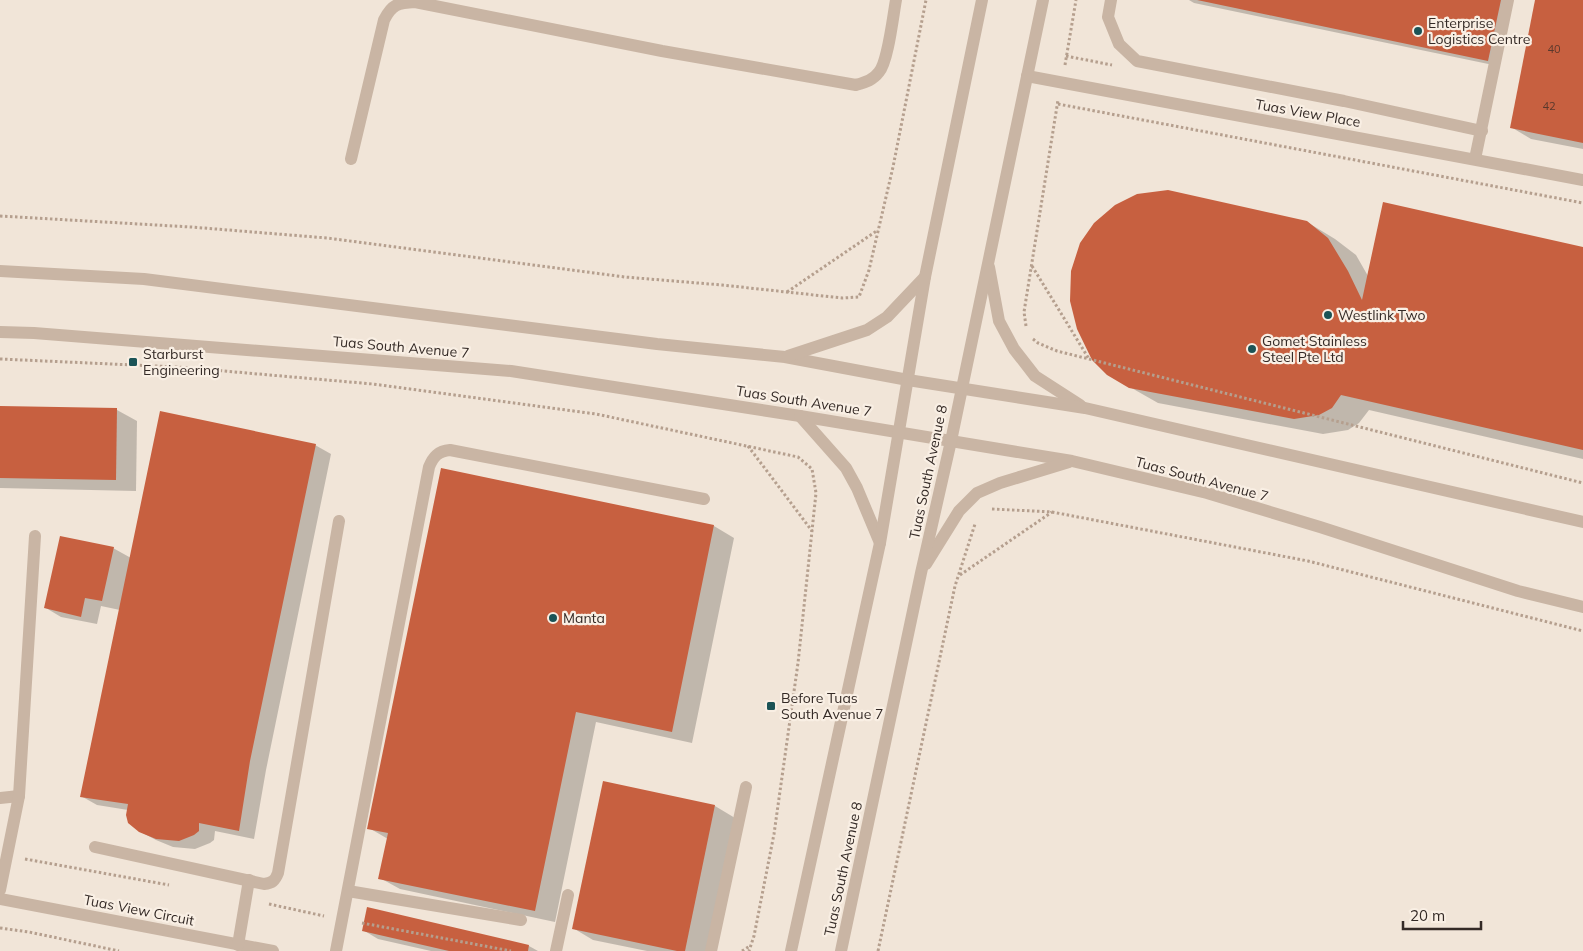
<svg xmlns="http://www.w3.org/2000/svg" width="1583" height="951" font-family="Mulish,sans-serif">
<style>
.shadow{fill:#0003}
.building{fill:#c76040}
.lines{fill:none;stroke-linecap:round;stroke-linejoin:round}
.path{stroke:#b59f8e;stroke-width:3;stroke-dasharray:2.5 2.5;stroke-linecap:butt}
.minor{stroke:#c9b5a4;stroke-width:12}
.poi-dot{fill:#1b5356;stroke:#f9efe4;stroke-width:2}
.labels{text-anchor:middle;stroke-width:4.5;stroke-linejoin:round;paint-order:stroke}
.number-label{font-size:11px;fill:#59382c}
.poi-label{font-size:14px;fill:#342a26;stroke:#f9efe4;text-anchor:start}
.street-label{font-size:14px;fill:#342a26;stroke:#f9efe4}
</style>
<rect width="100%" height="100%" fill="#f1e5d8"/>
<g class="shadow">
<polygon points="1189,0 1512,0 1498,66 1194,3"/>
<polygon points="1537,0 1583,0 1583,149 1531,139 1511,127"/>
<polygon points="1307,222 1335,239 1356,255 1368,276 1583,248 1583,459 1369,410 1359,423 1348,430 1323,434 1158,403 1107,374"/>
<polygon points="0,408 117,410 137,421 136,491 0,488"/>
<polygon points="315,445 331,454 266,770 254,839 215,831 214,840 210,843 195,849 173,847 156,840 139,831 128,810 97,805 81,796 120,610 101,606 97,624 61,617 46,608 113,548 131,558"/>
<polygon points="442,469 714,526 734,538 692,743 596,722 555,922 400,889 380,878 388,839 369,828"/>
<polygon points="604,782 715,806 735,818 707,951 647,951 593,940 573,928"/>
<polygon points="363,930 529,946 538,951 431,951 378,939"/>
</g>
<g class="building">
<polygon points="1197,0 1501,0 1488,61"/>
<polygon points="1535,0 1583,0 1583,143 1510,128"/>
<polygon points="1168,190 1307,221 1328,238 1348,271 1362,300 1383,202 1583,247 1583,450 1341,395 1332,408 1319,415 1294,419 1129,388 1107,375 1092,360 1077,329 1070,301 1071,271 1080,243 1094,223 1115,205 1137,194"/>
<polygon points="0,406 117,408 116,480 0,478"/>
<polygon points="160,411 316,444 250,761 239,831 199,823 199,831 194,835 179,841 156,839 139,832 128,823 126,815 128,804 80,797"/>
<polygon points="441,468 714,525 672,732 576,712 535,911 378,879 388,833 367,829"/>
<polygon points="60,536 114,547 102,601 85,598 81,617 44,608"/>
<polygon points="603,781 715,805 685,951 677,951 572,929"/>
<polygon points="367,907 529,945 528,951 449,951 362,931"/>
</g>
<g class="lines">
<g class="path">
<polyline points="1066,56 1112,65"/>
<polyline points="1065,65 1076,0"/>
<polyline points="1058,104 1583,203"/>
<polyline points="0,216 191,227 327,238 625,277 722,285 842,298 859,297 869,270 893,167 926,0"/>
<polyline points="1032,266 1089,359"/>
<polyline points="787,292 878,230"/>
<polyline points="1026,326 1024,312 1058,100"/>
<polyline points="1033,339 1038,343 1057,351 1583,483"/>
<polyline points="0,359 178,367 373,384 596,414 798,457 812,469 816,493 798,663 774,834 754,936 749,951"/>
<polyline points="748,446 812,531"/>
<polyline points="992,509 1052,512 1308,561 1583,631"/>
<polyline points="960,575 1052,512"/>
<polyline points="25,859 169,885"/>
<polyline points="269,904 324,916"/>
<polyline points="362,923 511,951"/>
<polyline points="0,928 29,932 119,951"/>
<polyline points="742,951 750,946"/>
<polyline points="878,951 955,586 975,524"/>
</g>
<g class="minor">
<polyline points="1111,0 1108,17 1119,44 1137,61 1344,101 1482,131"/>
<polyline points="1027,76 1583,180"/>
<path d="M351,159L384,20C392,4 398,3 415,2L662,51L856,85C866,82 873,80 879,72C888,62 893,16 896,0"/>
<polyline points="1475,159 1508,0"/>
<polyline points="989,267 999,321 1014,349 1035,376 1080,405"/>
<polyline points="0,271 144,279 657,344 785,357 908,380 1085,408 1583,522"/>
<polyline points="0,332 34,333 511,371 800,416 1072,461 1207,493 1320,527 1518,591 1583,607"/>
<polyline points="788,356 867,330 887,317 925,277"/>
<polyline points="800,416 846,468 857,488 880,543"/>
<polyline points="926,564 959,511 977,493 1000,483 1069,462"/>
<polyline points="0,798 19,796"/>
<path d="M95,847L264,884C272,883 275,881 278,873L339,521"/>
<polyline points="0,890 19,796 35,536"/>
<polyline points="348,891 521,920"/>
<polyline points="0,899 273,951"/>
<polyline points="238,945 249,880"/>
<path d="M336,951L429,467C433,457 438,451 450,450L704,499"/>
<polyline points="556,951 568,895"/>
<polyline points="711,951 746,787"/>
<polyline points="791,951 880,543 925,277 982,0"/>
<polyline points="841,951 921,573 951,441 1043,0"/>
</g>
</g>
<g class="poi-dot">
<circle cx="1418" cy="31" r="5"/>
<circle cx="1328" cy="315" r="5"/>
<circle cx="1252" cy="349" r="5"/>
<rect x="128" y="357" width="10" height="10" rx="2.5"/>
<circle cx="553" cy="618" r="5"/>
<rect x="766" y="701" width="10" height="10" rx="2.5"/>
</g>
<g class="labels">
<g class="number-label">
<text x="1554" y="53">40</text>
<text x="1549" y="110">42</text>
</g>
<g class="poi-label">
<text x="1428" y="28">Enterprise<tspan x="1428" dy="16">Logistics Centre</tspan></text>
<text x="1338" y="320">Westlink Two</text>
<text x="1262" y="346">Gomet Stainless<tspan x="1262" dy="16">Steel Pte Ltd</tspan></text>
<text x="143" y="359">Starburst<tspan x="143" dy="16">Engineering</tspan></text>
<text x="563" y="623">Manta</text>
<text x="781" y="703">Before Tuas<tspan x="781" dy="16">South Avenue 7</tspan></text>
</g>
<g class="street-label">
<text transform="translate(1308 113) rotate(10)" y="5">Tuas View Place</text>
<text transform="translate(401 347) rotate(5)" y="5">Tuas South Avenue 7</text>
<text transform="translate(804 401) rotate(9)" y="5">Tuas South Avenue 7</text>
<text transform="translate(928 472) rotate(-78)" y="5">Tuas South Avenue 8</text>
<text transform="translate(1202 479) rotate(15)" y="5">Tuas South Avenue 7</text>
<text transform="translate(843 869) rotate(-78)" y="5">Tuas South Avenue 8</text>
<text transform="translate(139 910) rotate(11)" y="5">Tuas View Circuit</text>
</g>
</g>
<path d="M1403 921v8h78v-8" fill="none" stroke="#342a26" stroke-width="2.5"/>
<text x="1410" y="921" font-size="15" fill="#342a26" stroke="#f9efe4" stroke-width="4" paint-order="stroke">20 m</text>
</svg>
